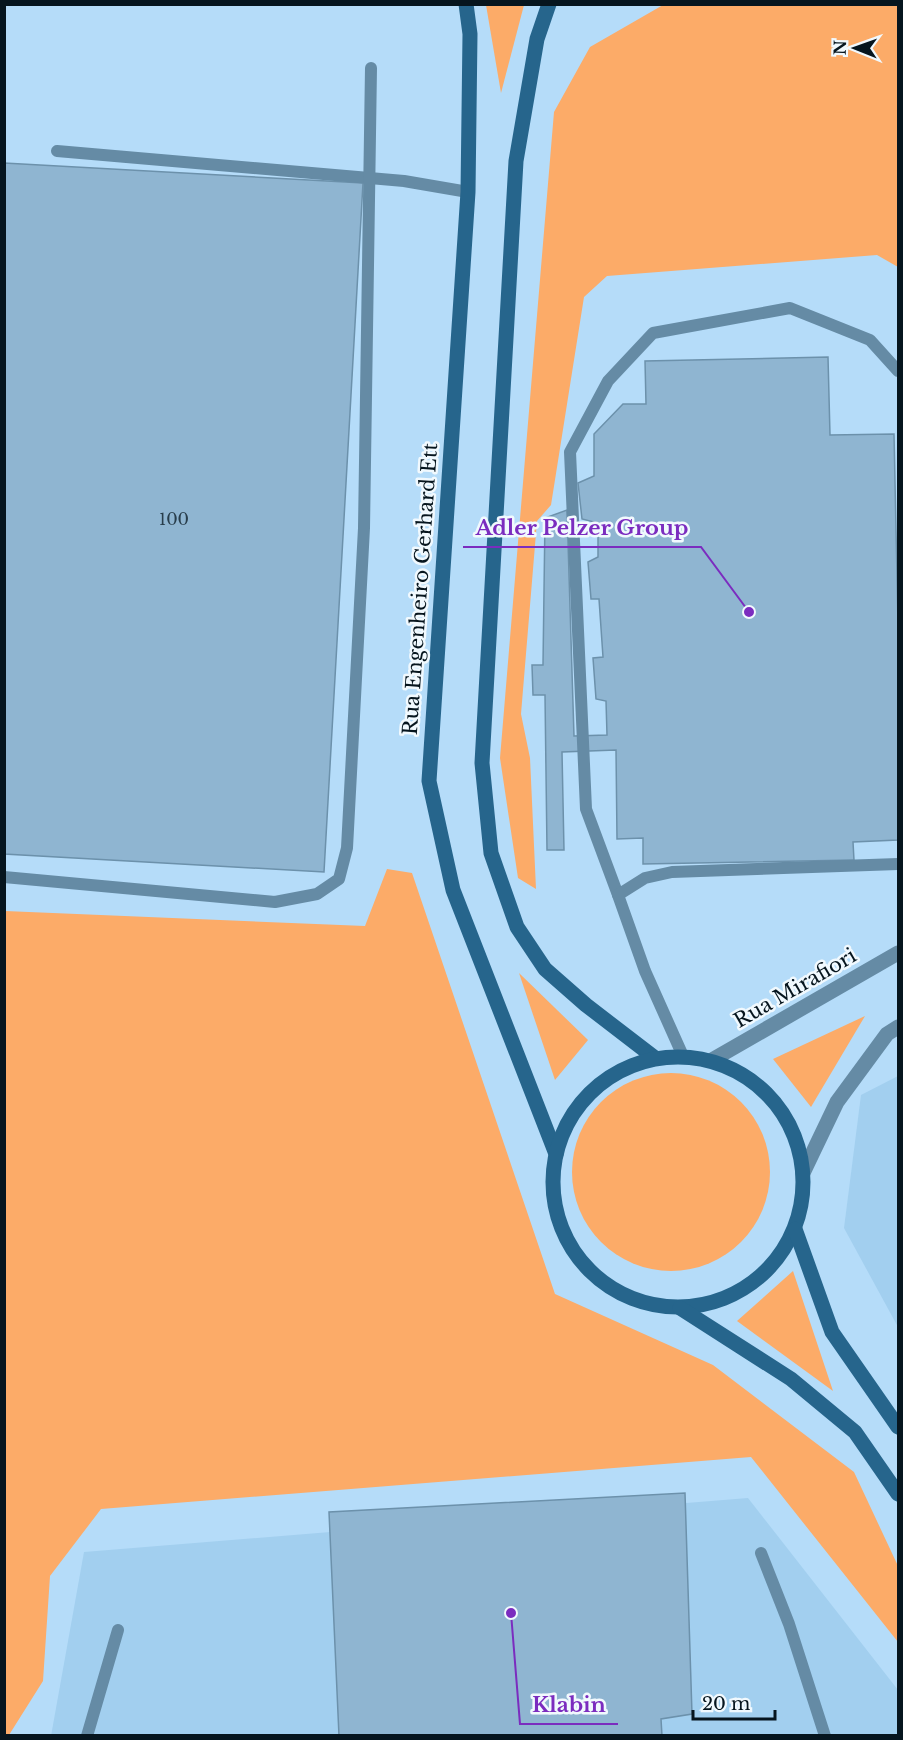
<svg xmlns="http://www.w3.org/2000/svg" width="903" height="1740" font-family="'Libre Baskerville',serif">
<style>
.built{fill:#a2cfef}
.green{fill:#fcab68}
.building{fill:#8fb5d1;stroke:#6c91ab;stroke-width:1.5}
.lines{fill:none;stroke-linecap:round;stroke-linejoin:round}
.service{stroke:#658ba5;stroke-width:12}
.minor{stroke:#658ba5;stroke-width:15}
.secondary{stroke:#26658c;stroke-width:15}
.labels{text-anchor:middle;stroke-width:5;stroke-linejoin:round;paint-order:stroke}
.number-label{font-size:16px;fill:#283d4b}
.street-label{font-size:20px;fill:#06151e;stroke:#f1f9fe}
.leader{fill:none;stroke:#7b2cbf;stroke-width:2}
.callout-dot{fill:#7b2cbf;stroke:#f1f9fe;stroke-width:2}
.callout-label{font-size:21px;text-anchor:middle;font-weight:bold;fill:#7b2cbf;stroke:#f1f9fe;stroke-width:5;stroke-linejoin:round;paint-order:stroke}
</style>
<rect width="100%" height="100%" fill="#b5dcf9"/>
<g class="built">
<polygon points="898,1076 898,1327 844,1228 861,1095"/>
<polygon points="748,1498 898,1690 898,1735 51,1736 84,1552"/>
</g>
<g class="green">
<polygon points="486,5 524,5 501,93"/>
<polygon points="663,5 898,5 898,267 877,255 607,276 584,297 551,505 537,521 521,714 530,758 536,889 518,878 500,758 554,112 590,47"/>
<polygon points="387,869 412,873 555,1294 713,1365 854,1472 898,1566 898,1642 751,1457 101,1509 50,1576 43,1681 9,1735 5,1735 5,911 365,926"/>
<polygon points="519,973 588,1040 555,1080"/>
<polygon points="865,1016 811,1107 773,1059"/>
<circle cx="671" cy="1172" r="99"/>
<polygon points="793,1271 833,1391 737,1321"/>
</g>
<g class="building">
<polygon points="4,163 363,183 324,872 4,854"/>
<polygon points="828,357 830,435 894,434 898,624 898,840 853,842 854,860 643,864 643,838 617,839 616,750 562,752 564,850 547,850 545,695 533,695 532,665 543,665 545,518 567,510 574,736 607,735 606,701 596,699 593,658 603,657 599,599 591,599 588,562 598,557 598,523 582,519 578,483 594,476 594,434 623,404 646,404 645,361"/>
<polygon points="685,1493 692,1714 661,1719 662,1736 339,1736 329,1512"/>
</g>
<g class="lines">
<g class="service">
<polyline points="57,151 404,181 468,192"/>
<polyline points="4,877 275,902 317,894 339,879 347,848 364,528 371,68"/>
<polyline points="618,895 586,809 570,452 608,381 653,333 790,308 870,340 898,371"/>
<polyline points="683,1056 645,971 618,895 645,878 672,872 898,864"/>
<polyline points="761,1553 789,1624 825,1736"/>
<polyline points="87,1736 118,1630"/>
</g>
<g class="minor">
<polyline points="712,1060 898,953"/>
<polyline points="803,1173 837,1102 887,1034 898,1027"/>
</g>
<g class="secondary">
<polyline points="466,4 470,34 468,192 429,781 453,890 556,1154"/>
<polyline points="549,4 537,39 516,161 482,763 491,853 517,927 545,969 586,1005 655,1058"/>
<circle cx="678" cy="1182" r="125"/>
<polyline points="795,1229 832,1332 898,1427"/>
<polyline points="680,1308 791,1379 855,1432 898,1494"/>
</g>
</g>
<g class="labels">
<g class="number-label">
<text x="174" y="525">100</text>
</g>
<g class="street-label">
<text transform="translate(420 589) rotate(-86)" y="7">Rua Engenheiro Gerhard Ett</text>
<text transform="translate(795 988) rotate(-30)" y="7">Rua Mirafiori</text>
</g>
</g>
<path class="leader" d="M749 612L701 547H463M511 1613L520 1724H618"/>
<g class="callout-dot">
<circle cx="749" cy="612" r="6"/>
<circle cx="511" cy="1613" r="6"/>
</g>
<g class="callout-label">
<text x="582" y="535">Adler Pelzer Group</text>
<text x="569" y="1712">Klabin</text>
</g>
<rect width="903" height="1740" fill="none" stroke="#06151e" stroke-width="12"/>
<g transform="translate(855 48) rotate(271)" stroke="#f1f9fe" stroke-width="4.5" paint-order="stroke">
<path d="M0-4.5L10 22L0 15L-10 22Z" fill="#06151e"/>
<text y="-9" font-size="16" font-weight="bold" text-anchor="middle" fill="#06151e">N</text>
</g>
<path d="M693 1710v9h82v-9" fill="none" stroke="#06151e" stroke-width="3"/>
<text x="702" y="1710" font-size="18" fill="#06151e" stroke="#f1f9fe" stroke-width="4.5" paint-order="stroke">20 m</text>
</svg>
